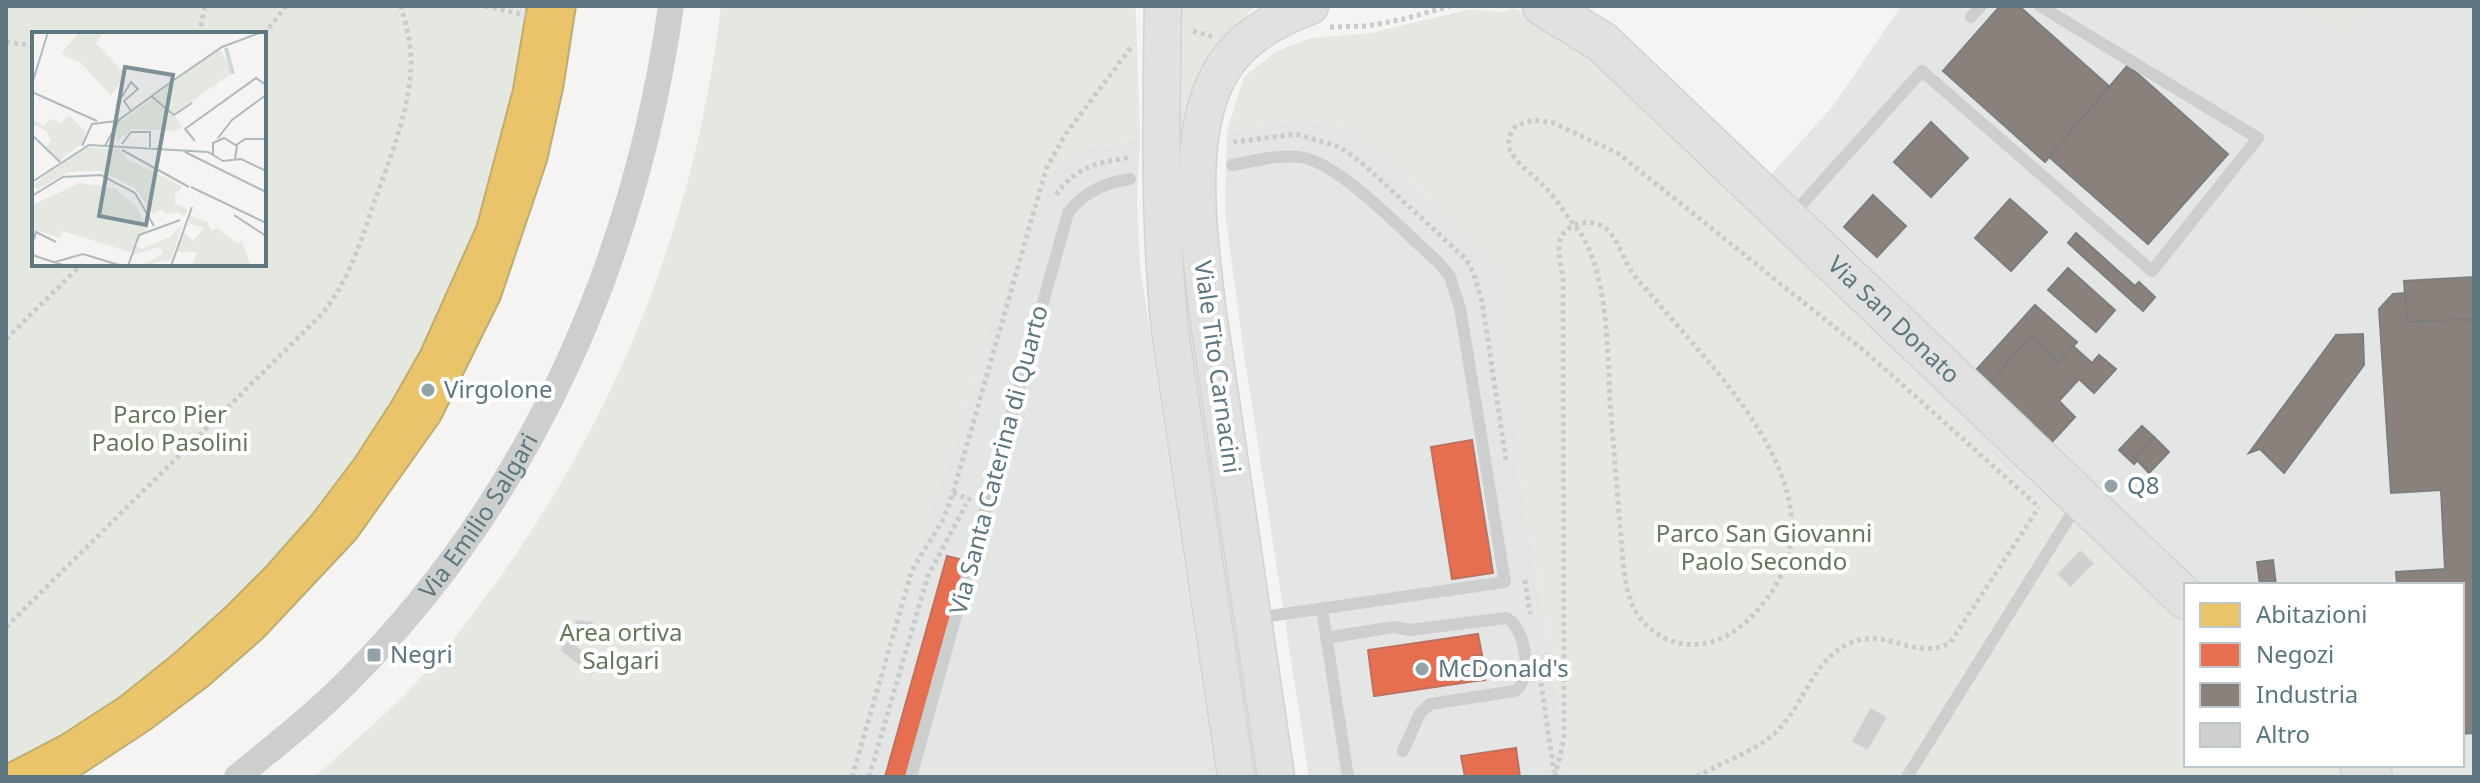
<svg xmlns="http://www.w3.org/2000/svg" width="2480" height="783" font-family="'Noto Sans',sans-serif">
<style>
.built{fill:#e4e6e5}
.green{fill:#e5e8e0;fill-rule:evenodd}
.homes{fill:#e9c46a;stroke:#bfad70;stroke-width:2}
.shops{fill:#e76f51;stroke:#be715f;stroke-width:2}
.industry{fill:#8a817c;stroke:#7c7e7d;stroke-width:2}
.building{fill:#ced0d0;stroke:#e4e4e2;stroke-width:2}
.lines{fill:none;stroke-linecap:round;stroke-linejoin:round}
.secondary-casing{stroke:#d1d2d2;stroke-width:39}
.primary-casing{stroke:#d1d2d1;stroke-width:43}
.path{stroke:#cacccc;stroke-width:5;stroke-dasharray:4 4;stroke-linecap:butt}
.service{stroke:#cdcfcf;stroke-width:12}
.minor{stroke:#cdcfcf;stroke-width:26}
.secondary{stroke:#e1e1e2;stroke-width:36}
.primary{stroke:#e1e1e2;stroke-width:40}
.poi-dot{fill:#92a2a7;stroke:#fff;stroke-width:3}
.labels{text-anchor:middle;stroke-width:8;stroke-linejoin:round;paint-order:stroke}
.street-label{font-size:24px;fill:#5d767f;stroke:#fff}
.poi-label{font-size:24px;fill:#5d767f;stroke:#fff;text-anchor:start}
.park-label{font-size:24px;fill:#66775d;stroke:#fff}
.inset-river{fill:none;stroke:#ccd7d7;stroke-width:4}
.inset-road{fill:none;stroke:#afbabd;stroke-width:2}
.view{fill:#7d9097;fill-opacity:0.15;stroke:#7d9097;stroke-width:4}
.inset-edge{fill:none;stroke:#5d767f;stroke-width:4}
</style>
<rect width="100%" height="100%" fill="#f5f4f2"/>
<g class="built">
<polygon points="1901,6 2287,6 2348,35 2369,6 2474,6 2474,777 2374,777 2361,765 2462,765 2462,585 2186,585 2044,508 1745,203 1833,106"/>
<polygon points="1298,118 1353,127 1425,193 1500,266 1519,473 1549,642 1569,777 1309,777 1243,347 1225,212 1227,131"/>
<polygon points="1140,139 1137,199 1140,265 1216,777 850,777 863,727 989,330 1054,169 1091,148"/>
</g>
<g class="green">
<path d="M6,6H527C515,79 502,154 477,224C410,412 281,578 121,697C85,723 45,744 6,764ZM34,34H264V264H34Z"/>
<path d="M721,6H1135L1136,15L1140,139L1091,148L1054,169L989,330L863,727L850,777H314C349,746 385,716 417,682C447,650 474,613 500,577C621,407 697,214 721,6Z"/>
<polygon points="1180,6 1255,6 1229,33 1188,142 1264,777 1252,777 1186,309 1178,231"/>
<polygon points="2287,6 2369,6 2348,35"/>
<polygon points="1513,8 1549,22 1654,109 2044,508 2074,504 2186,604 2186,765 2361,765 2374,777 1569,777 1549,641 1519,473 1499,266 1425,193 1353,127 1298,118 1227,131 1244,77 1275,52 1310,38 1371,33 1471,9 1502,12"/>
</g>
<polygon class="homes" points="527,6 576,6 563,89 547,161 500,300 440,421 356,539 263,638 208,686 151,729 78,777 6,777 6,764 60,736 120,697 175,653 226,607 266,567 312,515 355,458 392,401 421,350 477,225 513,89"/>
<g class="shops">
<polygon points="1472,440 1493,573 1452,579 1431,447"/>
<polygon points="947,556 967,561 906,777 885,777"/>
<polygon points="1478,634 1482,655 1472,656 1476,681 1374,696 1368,650"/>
<polygon points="1482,655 1485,680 1476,681 1472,656"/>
<polygon points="1516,748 1520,777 1465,777 1461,756"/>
</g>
<g class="industry">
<polygon points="2000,6 2019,6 2109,86 2045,162 1943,71"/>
<polygon points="2128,65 2228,154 2148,244 2049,157"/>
<polygon points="1931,122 1968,158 1931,197 1894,162"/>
<polygon points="1873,195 1906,226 1877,257 1844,227"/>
<polygon points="2010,199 2047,232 2011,271 1975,238"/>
<polygon points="2076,233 2135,286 2139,282 2155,297 2143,311 2068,243"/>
<polygon points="2068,268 2115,310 2096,332 2048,290"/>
<polygon points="2474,277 2474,319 2407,322 2404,281"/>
<polygon points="2405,293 2407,322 2474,319 2474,733 2462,734 2462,585 2397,585 2396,572 2445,569 2441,490 2391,493 2379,309 2393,294"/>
<polygon points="2035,305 2077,342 2058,363 2031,336 1990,382 1977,369"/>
<polygon points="2363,334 2364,365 2284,473 2260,449 2249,453 2336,335"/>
<polygon points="2031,336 2058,363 2073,346 2092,363 2099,355 2116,369 2094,393 2079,379 2059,401 2075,417 2051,443 1990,382"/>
<polygon points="2142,426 2154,437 2134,457 2137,461 2134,464 2119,450"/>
<polygon points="2154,437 2169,452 2149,473 2134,457"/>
<polygon points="2273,560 2276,585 2260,585 2257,562"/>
</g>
<g class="building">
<polygon points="2080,549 2095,563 2071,588 2056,574"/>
<polygon points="575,619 594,621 592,636 573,633"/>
<polygon points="569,639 601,665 592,676 559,650"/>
<polygon points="1870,707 1888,717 1868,751 1851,742"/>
</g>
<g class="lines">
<g class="secondary-casing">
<g id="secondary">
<path d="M1163,6C1161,115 1159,222 1170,331L1236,777"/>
<path d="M1276,777L1207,307C1199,232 1179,110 1237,50C1257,29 1283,16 1310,6"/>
</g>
</g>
<g class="primary-casing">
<g id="primary">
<path id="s2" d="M1543,6L1602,42L2186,599"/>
<polyline points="2360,765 2372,777"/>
</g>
</g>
<g class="path">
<polyline points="485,6 526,15"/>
<polyline points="1330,27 1367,26 1404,19 1450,6"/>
<polyline points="1193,31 1214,37"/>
<polyline points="199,34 205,6"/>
<polyline points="264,34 286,6"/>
<polyline points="6,42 34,46"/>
<polyline points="1233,142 1296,134 1340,147 1363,164 1466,259 1473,272 1482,301 1506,460"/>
<path d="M1056,195C1075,166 1100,162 1132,157"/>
<polyline points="6,339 82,264"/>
<polyline points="953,493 969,499 969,497"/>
<polyline points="1525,580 1530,614"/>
<path d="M6,627L322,314C350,279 362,238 376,197C391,156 409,111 411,67C412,46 406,25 401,6"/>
<polyline points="1541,683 1554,772"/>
<polyline points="852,777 912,570 943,520 953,493 1046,169 1065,135 1132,46"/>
<polyline points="869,777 928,576 966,504"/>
<path d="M1555,777L1564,739L1563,276C1561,266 1558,256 1559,246C1560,226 1584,218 1600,225C1617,233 1621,255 1630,269C1636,279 1645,288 1653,297C1713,370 1838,486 1774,588C1761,609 1741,631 1717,640C1684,653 1646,637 1632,604C1622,580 1623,552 1620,527C1617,485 1613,442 1610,400C1607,346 1609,262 1571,221C1562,209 1554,196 1543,185C1527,168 1493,151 1517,125L1534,120L1554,123L1619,154L1868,354L2039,507"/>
<path d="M1697,777C1722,761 1756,752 1777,731C1805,704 1812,660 1850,643C1888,627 1913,661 1950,643L2039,507"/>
</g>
<g class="service">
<polyline points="1971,17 1981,6"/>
<path d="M1232,165C1255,161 1282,153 1305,158C1344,167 1408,236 1440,264L1450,277L1460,308L1505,582L1256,618"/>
<polyline points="1793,214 1922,71 2152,271 2258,138 2040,6"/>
<polyline points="1322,609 1348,777"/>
<path d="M1326,638L1394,627L1409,630L1506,618C1525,625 1534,679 1515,691L1430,704L1420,713L1403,751"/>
<path d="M911,777L1068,213C1084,192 1104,183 1130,179"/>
<polyline points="1907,777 2077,505"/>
</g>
<path class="minor" id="s1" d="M237,777C276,745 316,714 351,678C533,494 635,259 671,6"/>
<use href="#secondary" class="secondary"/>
<use href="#primary" class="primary"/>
</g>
<g class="poi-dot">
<circle cx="428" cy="390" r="8"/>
<circle cx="2111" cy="486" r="8"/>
<rect x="366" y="647" width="16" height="16" rx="4"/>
<circle cx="1422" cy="669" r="8"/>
</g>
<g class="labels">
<g class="street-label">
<text dy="8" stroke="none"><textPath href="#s2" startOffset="472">Via San Donato</textPath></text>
<text transform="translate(1217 367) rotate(82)" y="8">Viale Tito Carnacini</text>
<text transform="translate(999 460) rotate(-75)" y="8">Via Santa Caterina di Quarto</text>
<text dy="8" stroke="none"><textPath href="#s1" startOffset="358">Via Emilio Salgari</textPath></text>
</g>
<g class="poi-label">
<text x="444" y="398">Virgolone</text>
<text x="2127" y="494">Q8</text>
<text x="390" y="663">Negri</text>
<text x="1438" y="677">McDonald's</text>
</g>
<g class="park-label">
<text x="170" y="423">Parco Pier<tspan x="170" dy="28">Paolo Pasolini</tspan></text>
<text x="1764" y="542">Parco San Giovanni<tspan x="1764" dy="28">Paolo Secondo</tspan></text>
<text x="621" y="641">Area ortiva<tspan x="621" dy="28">Salgari</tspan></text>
</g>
</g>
<g transform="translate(32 32)">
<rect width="234" height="234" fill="#f5f4f2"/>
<path d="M47,0H72L64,11L94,43L79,64L49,31L29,22ZM187,16L201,40L141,83L151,94L145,99L99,97L85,110L84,93ZM37,83L53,99L52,110L28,128L14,115L19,109L15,100L3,93L0,97V87L12,94L18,87L29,91ZM53,115L87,117L97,128L150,154L143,163V171L156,178L152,185L147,180L132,182L131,177L121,182L102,155L68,139L37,140L5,158L2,152ZM47,151L82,156L104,174L115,197L98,220L30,199L28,206L4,198L0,211L1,173ZM157,183L175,190L179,199L185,196L205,211L210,209L219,234H160L165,220H144L151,200L161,209L172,196L158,192ZM150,193L139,228L108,234L131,222L128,215L100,223L103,213L110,217L138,205Z" fill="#e5e8e0"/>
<path class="inset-river" d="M194,16L201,42"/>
<path class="inset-road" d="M0,52L16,0M0,60L65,89M119,64L142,83L160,71M89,66L99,50L106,57L92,69L99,79M0,103L28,130M186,106L200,88L234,63M163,109L153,97L224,46L234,53M90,112L99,100H118V115M204,113L213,107H233M50,114L60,92L85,89M73,114L87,88L139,50L190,15L230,0M90,118L157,155M153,120L234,160M181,123V111L192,106L205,114L203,127M0,150L57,113L176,120L191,129L209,127L234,139M159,155L234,191M0,164L31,145L69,143L103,161L122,194M202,183L234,204M0,213L4,200L24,210M0,223L34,234M23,230L51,222L90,234M96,234L107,203L148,188M139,234L160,175"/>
<path class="view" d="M93,35L141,43L114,193L67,184Z"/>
<rect width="234" height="234" class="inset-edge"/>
</g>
<rect width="2480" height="783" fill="none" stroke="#5d767f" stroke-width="16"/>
<rect x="2184" y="583" width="280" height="184" fill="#ffffff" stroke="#bec8cc" stroke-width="2"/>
<rect x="2200" y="603" width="40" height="24" fill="#e9c46a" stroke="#bec8cc" stroke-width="2"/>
<text x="2256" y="623" font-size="24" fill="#5d767f">Abitazioni</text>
<rect x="2200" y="643" width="40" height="24" fill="#e76f51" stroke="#bec8cc" stroke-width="2"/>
<text x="2256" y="663" font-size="24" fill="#5d767f">Negozi</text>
<rect x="2200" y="683" width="40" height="24" fill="#8a817c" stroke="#bec8cc" stroke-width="2"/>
<text x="2256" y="703" font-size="24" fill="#5d767f">Industria</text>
<rect x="2200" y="723" width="40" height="24" fill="#ced0d0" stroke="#bec8cc" stroke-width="2"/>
<text x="2256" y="743" font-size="24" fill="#5d767f">Altro</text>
</svg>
